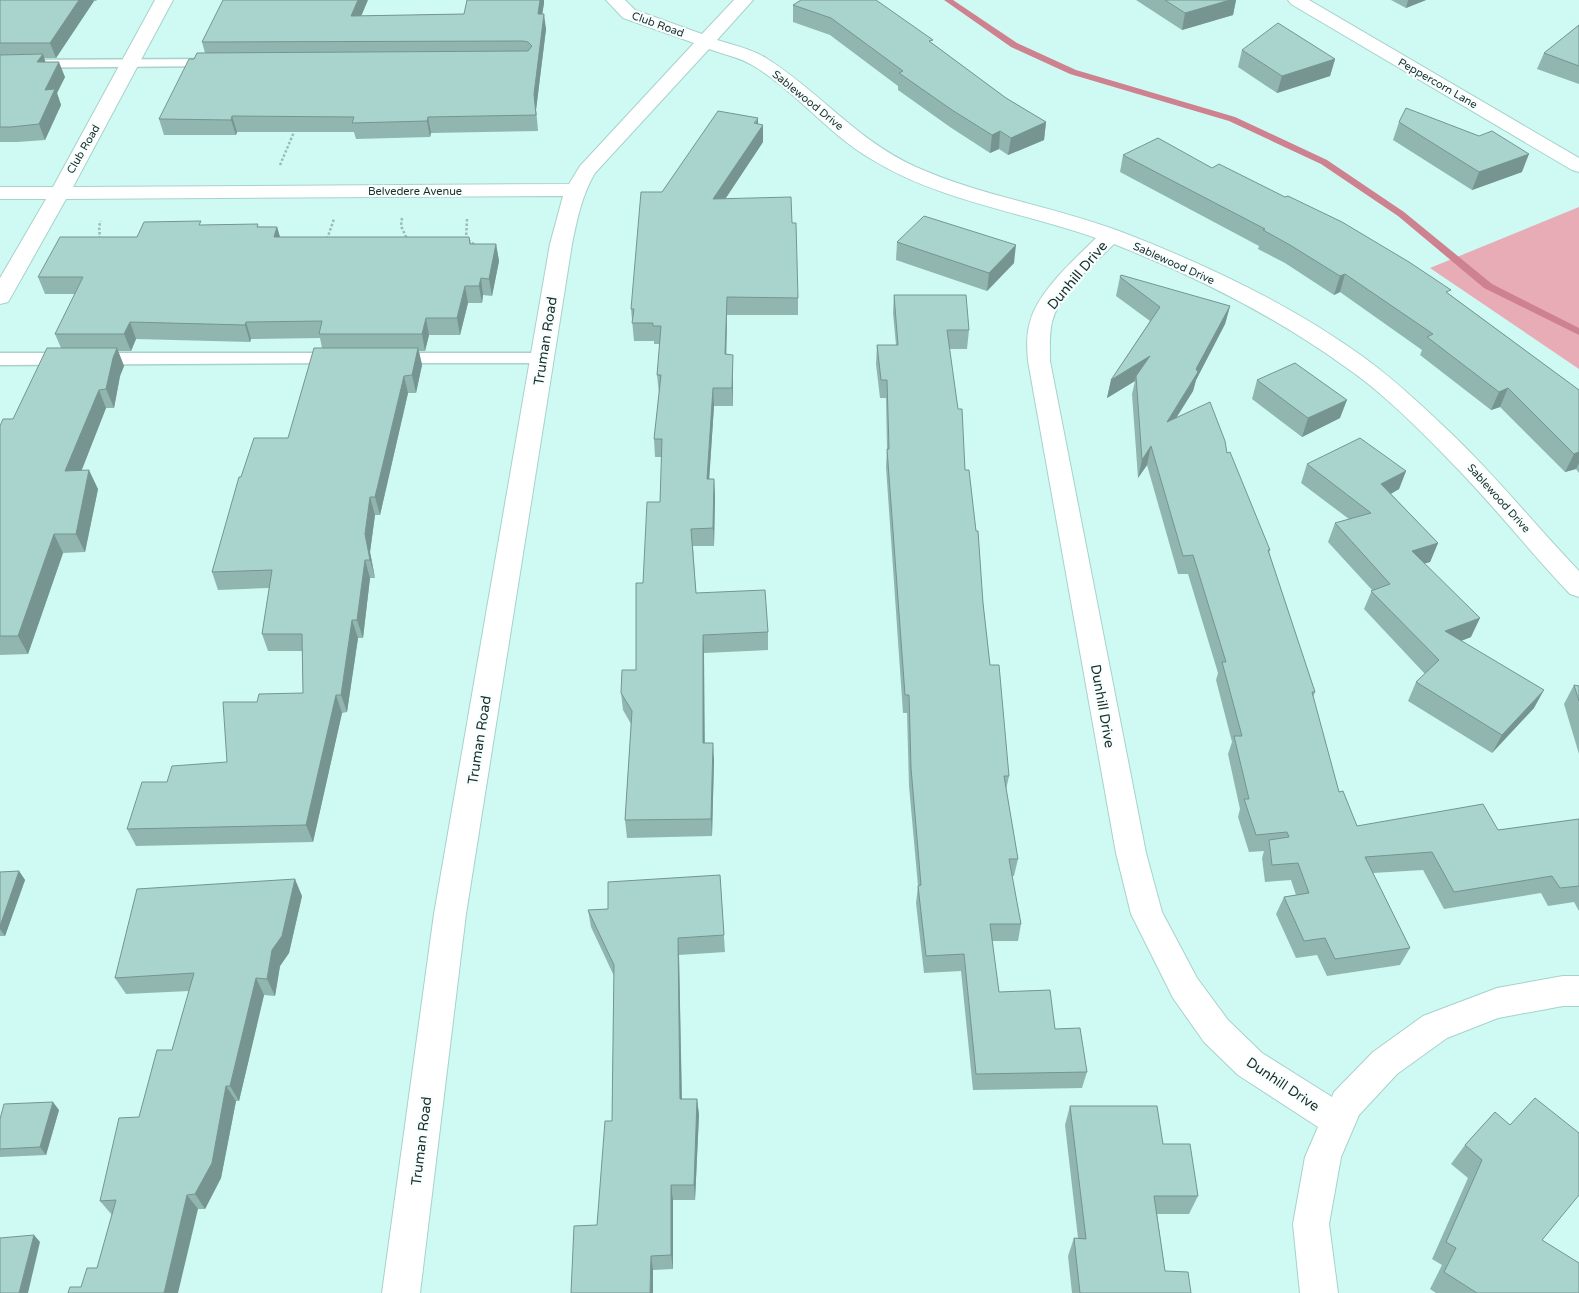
<svg xmlns="http://www.w3.org/2000/svg" width="1579" height="1293" font-family="'Varela Round',sans-serif">
<style>
.green{fill:#e7acb6}
.lines{fill:none;stroke-linecap:round;stroke-linejoin:round}
.stream{fill:#ce8290;fill-rule:evenodd}
.lane-casing{stroke:#a7d2cc;stroke-width:3}
.street-casing{stroke:#a7d2cc;stroke-width:2}
.path{stroke:#98bcb6;stroke-width:2.5;stroke-dasharray:2.5 2;stroke-linecap:butt}
.lane{fill:#fff;fill-rule:evenodd}
.street{fill:#fff;fill-rule:evenodd}
.wall{fill:#91b6b0}
.shaded-wall{fill:#769490}
.building{fill:#a9d4cd;stroke:#769490}
.labels{text-anchor:middle;stroke-width:4.5;stroke-linejoin:round;paint-order:stroke}
.far-street-label{font-size:11px;fill:#1c2d2a;stroke:#f6fffe}
.street-label{font-size:14px;fill:#1c2d2a;stroke:#f6fffe}
</style>
<rect width="100%" height="100%" fill="#cefaf3"/>
<polygon class="green" points="1579,207 1579,369 1430,268"/>
<g class="lines">
<polygon class="stream" points="944,0 953,0 1017,43 1076,70 1235,117 1327,160 1404,212 1492,284 1579,328 1579,335 1484,288 1398,216 1321,164 1229,121 1070,74 1011,47"/>
<g class="lane-casing">
<g id="lane">
<polygon points="214,59 219,60 221,63 219,66 0,68 0,60"/>
<polygon points="0,353 340,353 346,354 349,358 346,362 340,363 0,365"/>
<polygon points="393,353 542,353 548,354 551,358 548,362 542,363 393,363 387,362 384,358 387,354"/>
</g>
</g>
<g class="street-casing">
<g id="street">
<path d="M155,0H173L73,187L569,184L580,166L694,43L623,18L606,0H625L635,10L702,34L734,0H753L717,40C733,45 752,49 766,58C819,91 856,140 916,167C981,196 1052,206 1119,231C1203,263 1288,303 1362,356C1395,380 1426,409 1456,438C1499,480 1537,527 1579,571V597L1570,594C1528,550 1491,502 1448,459C1416,426 1382,392 1344,366C1273,315 1195,276 1114,244C1092,266 1060,291 1052,322C1049,335 1050,348 1050,361L1146,853L1162,912L1197,978L1228,1020L1262,1053L1332,1097L1334,1092L1373,1052L1423,1016L1497,988L1563,976H1579V1006H1563L1498,1018L1447,1038L1397,1074L1359,1115L1341,1157L1329,1224L1338,1293H1300L1293,1224L1305,1157L1318,1127L1238,1075L1204,1042L1173,998L1131,914L1116,853L1028,361C1027,348 1026,335 1030,322C1038,291 1074,260 1096,238C1022,212 939,201 871,159C827,133 795,90 752,65C739,57 722,54 709,49L595,173C582,195 577,219 572,244L466,914L420,1293H382L434,914L550,244L563,196L66,199L11,297L8,302L0,304V278L46,199H0V187H53Z"/>
<polygon points="1288,0 1309,0 1579,158 1579,172 1572,170 1291,4"/>
</g>
</g>
<g class="path">
<polyline points="280,165 294,132"/>
<polyline points="402,218 401,226 408,241"/>
<polyline points="467,219 466,239 477,246"/>
<polyline points="100,239 99,226 101,221"/>
<polyline points="327,239 334,219"/>
</g>
<use href="#lane" class="lane"/>
<use href="#street" class="street"/>
</g>
<g class="wall">
<polygon points="0,0 97,0 96,1 94,1 56,58 44,58 45,62 65,77 57,93 61,105 45,140 17,142 0,142"/>
<polygon points="1136,0 1236,0 1233,15 1182,30"/>
<polygon points="1391,0 1426,0 1406,8"/>
<polygon points="544,3 542,14 546,29 536,110 538,131 431,133 430,137 356,139 354,132 237,132 236,135 164,135 159,119 194,59 205,53 202,42 361,16 464,14"/>
<polygon points="793,5 933,44 1006,98 1046,122 1044,140 1008,155 999,149 990,153 950,127 898,90 898,86 830,35 793,22"/>
<polygon points="1579,25 1579,84 1537,69 1544,53"/>
<polygon points="1242,50 1335,59 1330,76 1277,93 1238,67"/>
<polygon points="1399,122 1522,172 1472,190 1393,140"/>
<polygon points="763,142 725,199 792,223 798,298 798,315 727,315 726,354 733,373 733,406 714,406 709,479 714,479 715,497 714,546 693,546 696,593 768,632 768,650 704,653 704,743 714,760 712,836 627,838 625,820 631,724 623,710 621,693 636,670 643,583 660,502 662,457 655,457 654,439 659,393 657,375 660,344 654,344 654,341 634,341 631,309 662,192"/>
<polygon points="1123,155 1212,168 1449,294 1579,390 1579,473 1576,469 1565,472 1500,407 1491,410 1420,355 1422,350 1340,292 1334,295 1285,263 1258,249 1259,246 1120,172"/>
<polygon points="202,225 277,227 280,237 469,237 471,244 496,244 499,261 492,296 483,295 482,303 468,303 460,335 429,335 425,351 419,351 422,365 416,393 408,393 380,515 375,515 370,552 375,578 370,578 363,638 358,638 347,712 342,713 313,842 136,846 127,829 167,782 227,762 257,702 303,693 302,651 268,651 262,634 269,588 218,590 212,572 241,477 288,438 322,348 320,338 251,339 250,342 136,339 131,351 118,351 124,366 120,376 114,408 106,408 81,471 98,489 85,552 63,553 28,654 0,655 0,426 13,419 61,348 55,334 75,294 45,294 38,277 137,237"/>
<polygon points="897,242 1014,263 987,291 896,260"/>
<polygon points="1120,277 1230,306 1225,324 1196,380 1193,391 1177,417 1227,453 1270,550 1269,553 1315,692 1313,698 1339,792 1357,826 1498,830 1579,819 1579,911 1574,902 1548,906 1541,893 1444,909 1423,870 1373,873 1410,948 1400,965 1327,976 1317,955 1296,958 1276,914 1284,897 1296,895 1291,880 1265,882 1262,858 1264,851 1249,852 1238,817 1240,809 1228,754 1232,742 1216,680 1218,673 1188,574 1178,574 1147,465 1138,478 1132,394 1135,381 1107,398 1111,380 1150,321 1116,296"/>
<polygon points="894,295 969,330 967,349 949,349 983,603 990,665 1009,776 1006,790 1018,859 1014,876 1012,876 1021,924 1018,941 992,941 999,992 1055,1029 1087,1072 1082,1088 973,1090 961,971 924,973 916,903 918,886 909,786 907,713 903,713 886,467 887,449 886,398 880,398 876,364 877,345 896,345 893,313"/>
<polygon points="1257,380 1340,418 1302,437 1252,399"/>
<polygon points="1307,464 1406,471 1399,489 1391,494 1438,543 1430,562 1424,563 1471,637 1461,641 1534,708 1492,753 1408,701 1416,682 1425,674 1364,609 1372,590 1328,542 1335,523 1349,519 1301,483"/>
<polygon points="1574,685 1579,686 1579,754 1564,704"/>
<polygon points="19,871 25,880 5,936 0,936 0,872"/>
<polygon points="720,875 725,952 679,955 682,1099 697,1099 699,1115 695,1200 673,1200 673,1269 653,1270 597,1225 612,1121 614,976 591,927 588,910 608,909"/>
<polygon points="302,896 289,953 280,966 275,996 264,995 239,1101 236,1101 221,1178 205,1209 198,1209 81,1287 97,1268 112,1215 100,1201 139,1117 172,1050 189,991 126,994 115,978"/>
<polygon points="1070,1106 1163,1144 1198,1196 1189,1214 1157,1214 1165,1271 1191,1293 1072,1293 1068,1256 1074,1238 1078,1238 1065,1125"/>
<polygon points="59,1110 46,1155 0,1157 0,1119"/>
<polygon points="1495,1112 1542,1240 1579,1293 1436,1293 1430,1289 1442,1265 1432,1259 1468,1178 1451,1164 1465,1145"/>
</g>
<g class="shaded-wall">
<polygon points="79,0 93,0 94,1 56,58 50,43"/>
<polygon points="358,0 368,0 355,31 351,16"/>
<polygon points="540,0 544,0 544,3 540,29 538,14"/>
<polygon points="1228,0 1236,0 1233,15 1182,30 1185,13"/>
<polygon points="1408,0 1426,0 1406,8"/>
<polygon points="544,14 546,29 536,110 538,131 534,94"/>
<polygon points="43,54 48,70 37,62"/>
<polygon points="1335,59 1330,76 1277,93 1282,76"/>
<polygon points="59,62 65,77 57,93 61,105 45,140 39,124 45,90"/>
<polygon points="232,116 237,132 236,135 231,120"/>
<polygon points="428,117 431,133 430,137 427,121"/>
<polygon points="758,118 758,132 763,125 763,142 714,216 713,199"/>
<polygon points="1046,122 1044,140 1008,155 1011,138"/>
<polygon points="1000,131 999,149 990,153 992,135"/>
<polygon points="1529,154 1522,172 1472,190 1479,172"/>
<polygon points="277,227 282,244 274,237"/>
<polygon points="496,244 499,261 492,296 489,279"/>
<polygon points="1016,245 1014,263 987,291 989,273"/>
<polygon points="1345,274 1340,292 1334,295 1340,276"/>
<polygon points="481,278 483,295 482,303 479,286"/>
<polygon points="465,286 468,303 460,335 457,318"/>
<polygon points="727,297 727,315 726,371 725,354"/>
<polygon points="1230,306 1225,324 1196,380 1193,391 1162,440 1167,422 1196,369"/>
<polygon points="426,318 429,335 425,351 422,334"/>
<polygon points="130,322 136,339 131,351 124,334"/>
<polygon points="246,322 251,339 250,342 245,325"/>
<polygon points="117,348 124,366 120,376 114,408 106,389 113,358"/>
<polygon points="418,348 422,365 416,393 412,375"/>
<polygon points="733,355 733,406 732,388"/>
<polygon points="1150,356 1136,376 1135,381 1107,398 1111,380"/>
<polygon points="404,376 408,393 380,515 375,497"/>
<polygon points="713,388 714,406 708,497 707,479"/>
<polygon points="1508,388 1500,407 1491,410 1499,392"/>
<polygon points="99,390 106,408 74,490 65,471"/>
<polygon points="1347,400 1340,418 1302,437 1308,418"/>
<polygon points="1151,446 1147,465 1138,478 1142,460"/>
<polygon points="1579,452 1579,463 1576,469 1565,472 1574,454"/>
<polygon points="89,470 98,489 85,552 76,534"/>
<polygon points="1406,471 1399,489 1374,503 1381,484"/>
<polygon points="714,479 715,497 714,546 713,528"/>
<polygon points="370,497 375,515 370,552 375,578 370,560 365,534"/>
<polygon points="54,534 63,553 28,654 18,636"/>
<polygon points="1438,543 1430,562 1404,570 1412,551"/>
<polygon points="365,560 370,578 363,638 357,620"/>
<polygon points="1480,618 1471,637 1437,650 1445,631"/>
<polygon points="352,620 358,638 347,712 341,695"/>
<polygon points="703,635 704,653 705,761 703,743"/>
<polygon points="1544,690 1534,708 1492,753 1502,735"/>
<polygon points="336,695 342,713 313,842 306,825"/>
<polygon points="713,743 714,760 712,836 711,819"/>
<polygon points="19,871 25,880 5,936 0,929 0,926"/>
<polygon points="295,879 302,896 289,953 280,966 275,996 267,979 272,950"/>
<polygon points="678,938 679,955 682,1115 680,1099"/>
<polygon points="256,978 264,995 239,1101 230,1086"/>
<polygon points="226,1086 236,1101 221,1178 205,1209 195,1194"/>
<polygon points="697,1099 699,1115 695,1200 694,1185"/>
<polygon points="53,1102 59,1110 46,1155 40,1147"/>
<polygon points="671,1185 673,1200 673,1269 671,1255"/>
<polygon points="187,1195 198,1209 178,1293 164,1293"/>
<polygon points="34,1235 40,1242 28,1293 19,1293"/>
<polygon points="651,1256 653,1270 653,1293 650,1293"/>
</g>
<g class="building">
<polygon points="0,0 79,0 50,43 0,43"/>
<polygon points="223,0 358,0 351,16 464,14 467,0 540,0 538,14 544,14 534,94 536,115 428,117 427,121 352,123 354,117 232,116 231,120 159,119 189,59 194,59 197,53 528,51 532,46 528,42 523,41 202,42"/>
<polygon points="801,0 876,0 933,40 929,41 1006,98 1046,122 1011,138 1000,131 992,135 952,110 899,73 903,71 831,18 793,5"/>
<polygon points="1165,0 1230,0 1185,13"/>
<polygon points="1278,23 1335,59 1282,76 1242,50"/>
<polygon points="1579,25 1579,66 1544,53"/>
<polygon points="43,54 37,62 59,62 45,90 55,89 39,124 11,127 0,127 0,55"/>
<polygon points="1406,108 1479,136 1492,131 1529,154 1479,172 1399,122"/>
<polygon points="718,111 758,118 754,123 763,125 713,199 791,197 792,223 796,223 798,298 727,297 725,354 733,355 732,388 713,388 707,479 714,479 713,528 691,529 696,593 765,590 768,632 703,635 703,743 713,743 711,819 625,820 632,711 621,693 622,670 636,670 636,583 643,583 647,502 660,502 662,439 654,439 661,375 657,375 661,326 653,326 653,323 632,323 634,309 631,309 641,192 662,192"/>
<polygon points="1158,138 1212,168 1219,164 1285,197 1288,196 1342,222 1409,262 1451,290 1446,292 1579,390 1579,452 1574,454 1508,388 1499,392 1427,337 1433,334 1345,274 1340,276 1290,245 1263,230 1265,229 1123,155"/>
<polygon points="924,216 1016,245 989,273 897,242"/>
<polygon points="201,221 199,225 258,224 257,227 277,227 274,237 469,237 470,244 496,244 489,279 481,278 479,286 465,286 457,318 426,318 422,334 319,334 322,321 246,322 245,325 130,322 124,334 55,334 83,277 38,277 60,237 137,237 144,222"/>
<polygon points="1121,275 1230,306 1196,369 1198,372 1167,422 1210,402 1225,441 1227,453 1230,452 1270,550 1268,550 1315,692 1312,692 1339,792 1343,791 1357,826 1483,804 1498,830 1579,819 1579,886 1560,888 1552,876 1454,892 1432,852 1365,857 1410,948 1335,959 1325,938 1304,941 1284,897 1309,893 1298,863 1272,865 1269,840 1289,837 1287,832 1256,835 1244,799 1249,799 1234,736 1242,736 1222,662 1226,662 1193,555 1183,556 1151,446 1142,460 1136,376 1150,356 1111,380 1160,307 1120,277"/>
<polygon points="894,295 966,295 969,330 947,330 958,409 962,409 965,470 969,470 976,531 978,531 983,603 990,665 999,665 1009,776 1004,776 1018,859 1009,859 1021,924 990,924 999,992 1050,990 1055,1029 1080,1028 1087,1072 976,1074 964,954 926,956 918,886 921,885 911,768 909,695 905,695 887,449 889,449 887,380 881,380 877,345 898,345"/>
<polygon points="47,348 117,348 113,358 106,389 99,390 65,471 89,470 76,534 54,534 18,636 0,636 0,426 3,419 13,419"/>
<polygon points="314,348 418,348 412,375 404,376 375,497 370,497 365,534 370,560 365,560 357,620 352,620 341,695 336,695 306,825 127,829 142,782 167,782 172,766 227,762 223,702 257,702 259,694 303,693 302,634 262,634 272,570 212,572 239,477 241,477 254,438 288,438"/>
<polygon points="1295,363 1347,400 1308,418 1257,380"/>
<polygon points="1360,438 1406,471 1381,484 1438,543 1412,551 1480,618 1445,631 1544,690 1502,735 1416,682 1439,660 1371,591 1390,584 1335,523 1371,513 1307,464"/>
<polygon points="1574,685 1579,686 1579,701"/>
<polygon points="19,871 0,926 0,872"/>
<polygon points="720,875 724,935 678,938 680,1099 697,1099 694,1185 671,1185 671,1255 651,1256 650,1293 571,1293 574,1226 597,1225 605,1121 612,1121 614,965 588,910 608,909 608,882"/>
<polygon points="295,879 282,936 272,950 267,979 256,978 230,1086 226,1086 212,1163 195,1194 187,1195 164,1293 68,1293 70,1287 81,1287 87,1268 97,1268 116,1200 100,1201 119,1118 139,1117 157,1050 172,1050 194,973 115,978 137,889"/>
<polygon points="1535,1098 1579,1133 1579,1195 1542,1240 1579,1263 1579,1293 1477,1293 1444,1272 1456,1248 1446,1242 1482,1160 1465,1145 1495,1112 1510,1125"/>
<polygon points="53,1102 40,1147 0,1149 0,1119 4,1104"/>
<polygon points="1070,1106 1157,1106 1163,1144 1190,1144 1198,1196 1154,1196 1165,1271 1188,1272 1191,1293 1080,1293 1074,1238 1086,1239"/>
<polygon points="34,1235 19,1293 0,1293 0,1238"/>
</g>
<g class="labels">
<g class="far-street-label">
<text transform="translate(658 24) rotate(20)" y="4">Club Road</text>
<text transform="translate(1438 83) rotate(30)" y="4">Peppercorn Lane</text>
<text transform="translate(808 100) rotate(39)" y="4">Sablewood Drive</text>
<text transform="translate(83 149) rotate(-60)" y="4">Club Road</text>
<text x="415" y="195">Belvedere Avenue</text>
<text transform="translate(1174 263) rotate(24)" y="4">Sablewood Drive</text>
<text transform="translate(1499 498) rotate(48)" y="4">Sablewood Drive</text>
</g>
<g class="street-label">
<text transform="translate(1077 275) rotate(-50)" y="5">Dunhill Drive</text>
<text transform="translate(545 341) rotate(-81)" y="5">Truman Road</text>
<text transform="translate(1103 706) rotate(80)" y="5">Dunhill Drive</text>
<text transform="translate(479 740) rotate(-81)" y="5">Truman Road</text>
<text transform="translate(1283 1084) rotate(34)" y="5">Dunhill Drive</text>
<text transform="translate(421 1141) rotate(-83)" y="5">Truman Road</text>
</g>
</g>
</svg>
